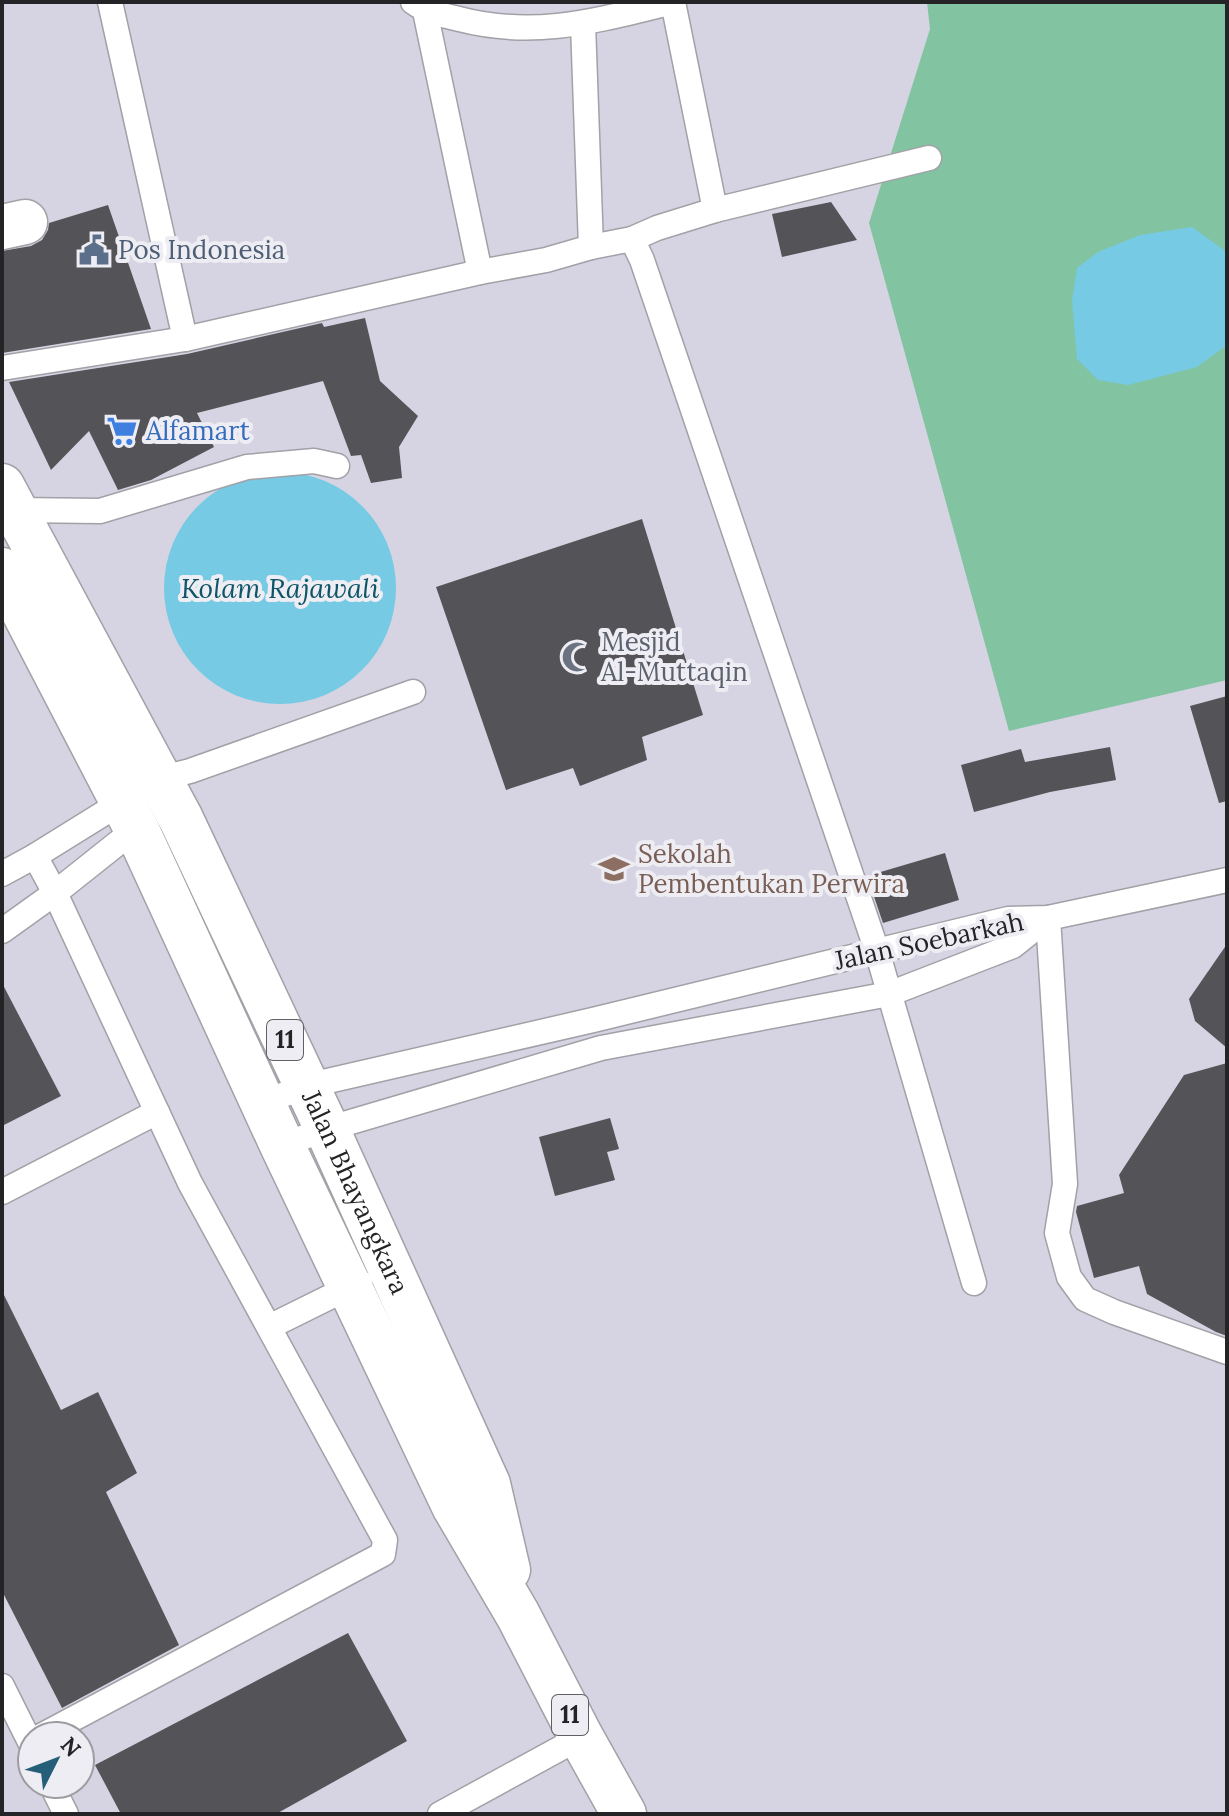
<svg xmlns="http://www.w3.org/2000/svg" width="1229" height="1816" font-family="Lora,serif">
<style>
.built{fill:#d6d4e2;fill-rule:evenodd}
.green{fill:#82c3a1}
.water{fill:#77cae3}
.building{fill:#545358}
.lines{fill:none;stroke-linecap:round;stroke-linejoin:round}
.service-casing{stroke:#a1a1a7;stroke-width:27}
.minor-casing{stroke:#a1a1a7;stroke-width:47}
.trunk-casing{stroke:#a1a1a7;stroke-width:47}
.service{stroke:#fff;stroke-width:24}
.minor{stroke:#fff;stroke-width:44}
.trunk{stroke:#fff;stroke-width:44}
.labels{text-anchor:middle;stroke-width:8;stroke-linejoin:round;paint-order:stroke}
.shield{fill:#eeedf3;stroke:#616064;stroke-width:2}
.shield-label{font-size:24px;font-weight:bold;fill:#242326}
.service-label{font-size:26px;fill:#4e5e75;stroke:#eeedf3;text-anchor:start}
.shop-label{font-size:26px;fill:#366cbe;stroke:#eeedf3;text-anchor:start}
.worship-label{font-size:26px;fill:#5b616d;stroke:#eeedf3;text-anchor:start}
.education-label{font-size:26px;fill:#785e54;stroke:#eeedf3;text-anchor:start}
.street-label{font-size:26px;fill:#242326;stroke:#eeedf3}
.water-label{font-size:28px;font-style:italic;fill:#0f5568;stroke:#eeedf3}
</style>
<rect width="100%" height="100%" fill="#e0e0e6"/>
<path class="built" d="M2,2H1227V1814H2ZM32,1736H80V1784H32Z"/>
<polygon class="green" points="927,2 1227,2 1227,680 1009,731 869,223 930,29"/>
<g class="water">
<polygon points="1192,227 1227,252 1227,345 1197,367 1128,385 1098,380 1077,359 1072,301 1077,268 1098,252 1140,235"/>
<circle cx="280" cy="588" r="116"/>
</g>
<g class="building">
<polygon points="831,202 857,240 782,257 772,214"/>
<polygon points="108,205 151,329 2,353 2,251 31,246 42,240 48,230 49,223"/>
<polygon points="365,318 380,381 418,416 399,447 402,478 371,483 361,455 351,456 323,381 197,413 214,447 151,480 118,490 89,431 51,470 9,382 187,354 322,323 324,327"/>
<polygon points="642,519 703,715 642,737 647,760 580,786 573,768 506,790 436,587"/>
<polygon points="1227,696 1227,801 1219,803 1190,706"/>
<polygon points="1110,747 1116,780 1050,792 974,812 961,765 1021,749 1025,762"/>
<polygon points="945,853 959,900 883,923 867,876"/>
<polygon points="1227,944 1227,1048 1195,1021 1189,999"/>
<polygon points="2,983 61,1096 2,1126"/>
<polygon points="1227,1063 1227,1336 1216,1332 1147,1294 1139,1266 1094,1278 1076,1212 1077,1206 1124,1193 1119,1175 1184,1075"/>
<polygon points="610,1118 619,1149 607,1152 615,1180 555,1196 539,1137"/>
<polygon points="2,1291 61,1410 98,1392 137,1473 106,1492 179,1645 62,1708 2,1591"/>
<polygon points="348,1633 407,1741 276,1814 121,1814 95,1765"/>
</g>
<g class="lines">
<g class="service-casing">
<g id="service">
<polyline points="110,2 185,339"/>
<path d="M413,2C427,12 442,15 459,19C536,39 598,20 673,2"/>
<polyline points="673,2 715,210"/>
<polyline points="425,11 480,272"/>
<polyline points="583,24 591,247"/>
<polyline points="632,239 657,228 715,210 929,158"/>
<polyline points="2,368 185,339 480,272 546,260 591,247 632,239 642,260 877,951 974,1283"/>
<polyline points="8,512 15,510 100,511 247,467 314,461 337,466"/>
<polyline points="35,856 55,893 190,1183 385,1540 383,1554 41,1736"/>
<polyline points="2,874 35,856 159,779 190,771 413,692"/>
<polyline points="1048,918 1065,1184 1057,1233 1069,1277 1085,1299 1114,1312 1227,1352"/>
<polyline points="2,931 55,893 143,823"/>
<polyline points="262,1103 306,1086 593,1020 1008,919 1048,918 1227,880"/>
<polyline points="282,1145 327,1129 601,1048 889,994 1013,946 1048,918"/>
<polyline points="2,1192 157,1112"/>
<polyline points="269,1327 360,1282"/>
<polyline points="2,1686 32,1746"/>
<polyline points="51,1784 66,1814"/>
<polyline points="440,1814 581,1737"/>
</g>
</g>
<g class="minor-casing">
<polyline id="minor" points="2,227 25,222"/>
</g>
<g class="trunk-casing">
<g id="trunk">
<path id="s1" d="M2,486L181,819L327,1129L488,1484L508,1570"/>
<polyline points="2,570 137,830 282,1145 454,1506 518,1615 581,1737 624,1814"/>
</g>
</g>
<use href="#service" class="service"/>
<use href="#minor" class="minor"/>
<use href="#trunk" class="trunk"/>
</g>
<defs>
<g id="civic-bare" transform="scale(2.4)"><path d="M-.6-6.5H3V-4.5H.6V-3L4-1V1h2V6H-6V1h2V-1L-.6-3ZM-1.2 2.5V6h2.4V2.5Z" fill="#5c6f8a" stroke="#eeedf3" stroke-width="2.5" paint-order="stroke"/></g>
<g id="supermarket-bare" transform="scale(2.4)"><path d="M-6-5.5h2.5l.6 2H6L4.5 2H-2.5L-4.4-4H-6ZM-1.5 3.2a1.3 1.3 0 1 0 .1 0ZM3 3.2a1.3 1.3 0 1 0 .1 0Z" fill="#3f7fe0" stroke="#eeedf3" stroke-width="2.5" paint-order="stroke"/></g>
<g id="mosque-bare" transform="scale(2.4)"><path d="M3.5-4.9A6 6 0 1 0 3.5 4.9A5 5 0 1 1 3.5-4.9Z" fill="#6b7280" stroke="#eeedf3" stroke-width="2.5" paint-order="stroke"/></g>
<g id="university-bare" transform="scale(2.4)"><path d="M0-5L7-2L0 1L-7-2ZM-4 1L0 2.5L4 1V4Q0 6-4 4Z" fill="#8d6e63" stroke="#eeedf3" stroke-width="2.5" paint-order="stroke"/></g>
</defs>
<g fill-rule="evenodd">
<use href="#civic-bare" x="94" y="250"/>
<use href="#supermarket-bare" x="122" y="431"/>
<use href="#mosque-bare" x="577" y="657"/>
<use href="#university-bare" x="614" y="869"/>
</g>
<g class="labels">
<g class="shield">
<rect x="267" y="1020" width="36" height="40" rx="6"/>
<rect x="552" y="1695" width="36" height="40" rx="6"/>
</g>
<g class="shield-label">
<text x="285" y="1048">11</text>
<text x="570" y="1723">11</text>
</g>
<g class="service-label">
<text x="118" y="259">Pos Indonesia</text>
</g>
<g class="shop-label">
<text x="146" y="440">Alfamart</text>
</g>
<g class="worship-label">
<text x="601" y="651">Mesjid<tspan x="601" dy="30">Al-Muttaqin</tspan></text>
</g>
<g class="education-label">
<text x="638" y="863">Sekolah<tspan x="638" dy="30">Pembentukan Perwira</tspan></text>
</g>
<g class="street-label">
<text transform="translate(929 941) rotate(-12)" y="9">Jalan Soebarkah</text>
<text dy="9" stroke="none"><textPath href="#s1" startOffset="790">Jalan Bhayangkara</textPath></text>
</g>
<g class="water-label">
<text x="280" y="598">Kolam Rajawali</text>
</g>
</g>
<rect width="1229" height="1816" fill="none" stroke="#242326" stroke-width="8"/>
<g transform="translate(56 1760) rotate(48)"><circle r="38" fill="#eeedf3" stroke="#9d9ca1" stroke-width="2"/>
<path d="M0-6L14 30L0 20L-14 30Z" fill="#255e78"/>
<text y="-12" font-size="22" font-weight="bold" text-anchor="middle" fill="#242326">N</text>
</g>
</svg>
